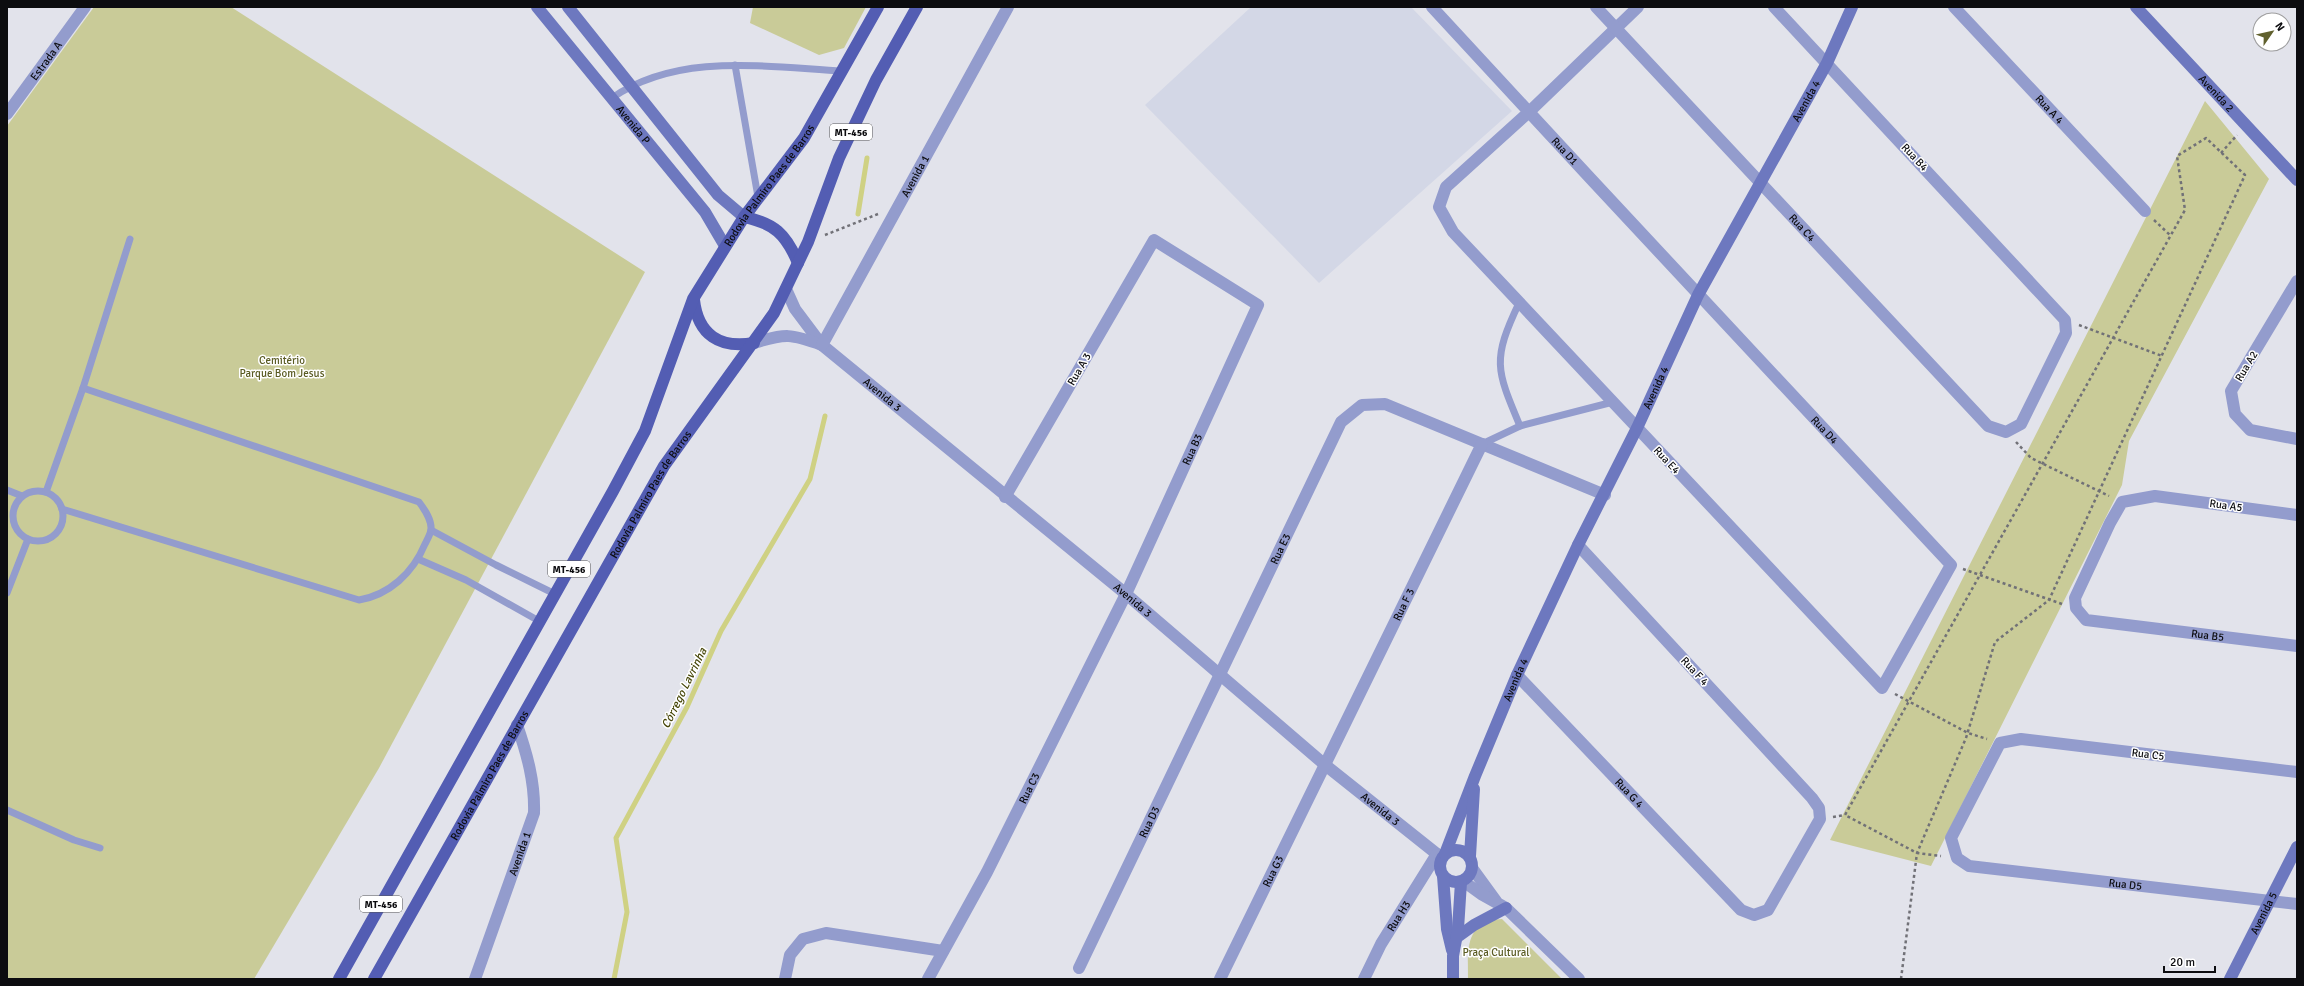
<svg xmlns="http://www.w3.org/2000/svg" width="2304" height="986" font-family="Signika,sans-serif">
<style>
.built{fill:#d3d7e6}
.green{fill:#c9cb98}
.lines{fill:none;stroke-linecap:round;stroke-linejoin:round}
.stream{stroke:#cfd183;stroke-width:5}
.path{stroke:#717177;stroke-width:2.5;stroke-dasharray:3 3;stroke-linecap:butt}
.lane{stroke:#939ccd;stroke-width:7}
.street{stroke:#939ccd;stroke-width:12}
.secondary{stroke:#6d78bf;stroke-width:12}
.primary{stroke:#535db3;stroke-width:12}
.labels{text-anchor:middle;stroke-width:3;stroke-linejoin:round;paint-order:stroke}
.shield{fill:#fff;stroke:#555557;stroke-width:1}
.shield-label{font-size:10px;font-weight:bold;fill:#0c0c0f}
.street-label{font-size:11px;fill:#0c0c0f;stroke:#fff}
.park-label{font-size:11px;fill:#5a5b22;stroke:#fff}
.water-label{font-size:12px;font-style:italic;fill:#454507;stroke:#fff}
</style>
<rect width="100%" height="100%" fill="#e2e3eb"/>
<polygon class="built" points="1251,7 1411,7 1512,111 1319,283 1145,105"/>
<g class="green">
<polygon points="94,7 231,7 645,272 379,768 254,979 7,979 7,126"/>
<polygon points="753,7 866,7 844,48 819,55 750,23"/>
<polygon points="2205,101 2269,179 2129,441 2122,485 1931,866 1830,840"/>
<path d="M1502,919L1562,979H1468C1468,951 1464,921 1502,919Z"/>
</g>
<g class="lines">
<g class="stream">
<polyline points="858,214 867,158"/>
<polyline points="614,979 627,912 616,838 687,707 721,631 810,479 825,416"/>
</g>
<g class="path">
<polyline points="2221,153 2237,135"/>
<polyline points="2154,220 2171,236"/>
<polyline points="825,235 878,214"/>
<polyline points="2079,325 2162,356"/>
<polyline points="2016,442 2031,458 2109,496"/>
<polyline points="1963,569 2062,604"/>
<polyline points="1895,694 1968,733 1987,739"/>
<polyline points="1833,817 1845,815"/>
<polyline points="1901,979 1917,853 1966,738 1995,642 2049,600 2245,175 2206,138 2177,156 2185,210 1845,815 1917,853 1941,856"/>
</g>
<g class="lane">
<polyline points="735,65 758,197"/>
<path d="M612,98C678,52 766,67 843,71"/>
<path d="M1519,303C1492,360 1496,369 1520,426"/>
<polyline points="1482,444 1520,426 1613,402"/>
<polyline points="7,490 22,496"/>
<circle cx="38" cy="516" r="25"/>
<polyline points="46,492 83,388 130,239"/>
<path d="M62,509L359,600C389,595 413,573 425,544C427,540 430,535 431,530C432,520 425,510 419,502L83,388"/>
<polyline points="431,530 496,565 555,594"/>
<polyline points="418,559 466,580 539,621"/>
<polyline points="7,593 28,539"/>
<polyline points="7,810 74,840 100,848"/>
</g>
<g class="street">
<path id="s1" d="M1432,7C1604,194 1778,380 1951,565L1882,688L1453,232L1439,207L1446,187L1529,112L1638,7"/>
<path id="s2" d="M1596,7L1988,426L2006,432L2021,424L2066,333L2065,320L1774,7"/>
<path id="s3" d="M1954,7L2145,211"/>
<path id="s4" d="M7,114L85,7"/>
<polyline points="2297,281 2231,391 2235,414 2250,430 2297,439"/>
<path id="s5" d="M786,289L795,309L822,345L1126,594L1324,764L1442,858"/>
<path d="M754,343C786,333 791,334 822,345"/>
<path id="s6" d="M822,345L1008,7"/>
<path id="s7" d="M2297,515L2155,496L2122,502L2110,523L2075,598L2076,608L2086,620L2297,646"/>
<path id="s8" d="M1517,675L1741,910L1754,915L1768,910L1820,819L1819,808L1812,798L1578,545"/>
<path id="s9" d="M2297,772L2021,739L2000,743L1951,838L1957,858L1969,866L2297,904"/>
<polyline points="1472,868 1496,901"/>
<polyline points="1463,881 1481,894 1506,908 1579,979"/>
<path id="s10" d="M1079,968L1341,422L1362,405L1385,404L1605,495"/>
<path id="s11" d="M475,979L534,813C535,782 527,754 517,725"/>
<polyline points="785,979 790,955 803,939 826,933 943,951"/>
<path id="s12" d="M928,979L987,872L1126,594L1258,305L1154,240L1005,497"/>
<path id="s13" d="M1220,979L1482,444"/>
<path id="s14" d="M1364,979L1381,944L1437,854"/>
</g>
<g class="secondary">
<path id="s15" d="M537,7L705,212L725,246"/>
<polyline points="568,7 718,195 744,217"/>
<path id="s16" d="M2136,7L2297,180"/>
<circle cx="1456" cy="866" r="16"/>
<path id="s17" d="M1445,854L1475,776L1517,675L1578,545L1637,428L1698,295L1827,63L1852,7"/>
<polyline points="1470,856 1474,789"/>
<polyline points="1443,876 1447,929 1452,950"/>
<polyline points="1456,938 1474,925 1506,908"/>
<polyline points="1453,979 1453,956 1458,929 1461,882"/>
<path id="s18" d="M2230,979L2297,847"/>
</g>
<g class="primary">
<path d="M744,217C774,223 786,234 798,263"/>
<path d="M694,300C698,335 720,349 754,343"/>
<path id="s19" d="M339,979L613,491L645,431L693,299L744,217L804,138L878,7"/>
<path id="s20" d="M374,979L664,466L774,313L808,242L839,158L876,80L917,7"/>
</g>
</g>
<g class="labels">
<g class="shield">
<rect x="830" y="124" width="42" height="16" rx="3"/>
<rect x="548" y="561" width="42" height="16" rx="3"/>
<rect x="360" y="896" width="42" height="16" rx="3"/>
</g>
<g class="shield-label">
<text x="851" y="136">MT-456</text>
<text x="569" y="573">MT-456</text>
<text x="381" y="908">MT-456</text>
</g>
<g class="street-label">
<text dy="4" stroke="none"><textPath href="#s4" startOffset="66">Estrada A</textPath></text>
<text dy="4" stroke="none"><textPath href="#s16" startOffset="118">Avenida 2</textPath></text>
<text dy="4" stroke="none"><textPath href="#s17" startOffset="836">Avenida 4</textPath></text>
<text dy="4" stroke="none"><textPath href="#s3" startOffset="140">Rua A 4</textPath></text>
<text dy="4" stroke="none"><textPath href="#s15" startOffset="152">Avenida P</textPath></text>
<text dy="4" stroke="none"><textPath href="#s1" startOffset="196">Rua D1</textPath></text>
<text transform="translate(1915 157) rotate(47)" y="4">Rua B4</text>
<text dy="4" stroke="none"><textPath href="#s6" startOffset="193">Avenida 1</textPath></text>
<text dy="4" stroke="none"><textPath href="#s19" startOffset="905">Rodovia Palmiro Paes de Barros</textPath></text>
<text dy="4" stroke="none"><textPath href="#s2" startOffset="302">Rua C4</textPath></text>
<text transform="translate(2246 366) rotate(-59)" y="4">Rua A2</text>
<text transform="translate(1079 369) rotate(-60)" y="4">Rua A 3</text>
<text dy="4" stroke="none"><textPath href="#s17" startOffset="512">Avenida 4</textPath></text>
<text dy="4" stroke="none"><textPath href="#s5" startOffset="145">Avenida 3</textPath></text>
<text dy="4" stroke="none"><textPath href="#s1" startOffset="577">Rua D4</textPath></text>
<text dy="4" stroke="none"><textPath href="#s12" startOffset="592">Rua B3</textPath></text>
<text transform="translate(1667 460) rotate(47)" y="4">Rua E4</text>
<text dy="4" stroke="none"><textPath href="#s20" startOffset="558">Rodovia Palmiro Paes de Barros</textPath></text>
<text transform="translate(2226 505) rotate(8)" y="4">Rua A5</text>
<text dy="4" stroke="none"><textPath href="#s10" startOffset="465">Rua E3</textPath></text>
<text dy="4" stroke="none"><textPath href="#s5" startOffset="469">Avenida 3</textPath></text>
<text dy="4" stroke="none"><textPath href="#s13" startOffset="417">Rua F 3</textPath></text>
<text dy="4" stroke="none"><textPath href="#s7" startOffset="432">Rua B5</textPath></text>
<text transform="translate(1695 671) rotate(47)" y="4">Rua F 4</text>
<text dy="4" stroke="none"><textPath href="#s17" startOffset="188">Avenida 4</textPath></text>
<text transform="translate(2148 754) rotate(7)" y="4">Rua C5</text>
<text dy="4" stroke="none"><textPath href="#s20" startOffset="234">Rodovia Palmiro Paes de Barros</textPath></text>
<text dy="4" stroke="none"><textPath href="#s12" startOffset="216">Rua C3</textPath></text>
<text dy="4" stroke="none"><textPath href="#s8" startOffset="163">Rua G 4</textPath></text>
<text dy="4" stroke="none"><textPath href="#s5" startOffset="793">Avenida 3</textPath></text>
<text dy="4" stroke="none"><textPath href="#s10" startOffset="162">Rua D3</textPath></text>
<text dy="4" stroke="none"><textPath href="#s11" startOffset="133">Avenida 1</textPath></text>
<text dy="4" stroke="none"><textPath href="#s13" startOffset="120">Rua G3</textPath></text>
<text dy="4" stroke="none"><textPath href="#s9" startOffset="599">Rua D5</textPath></text>
<text dy="4" stroke="none"><textPath href="#s18" startOffset="74">Avenida 5</textPath></text>
<text dy="4" stroke="none"><textPath href="#s14" startOffset="72">Rua H3</textPath></text>
</g>
<g class="park-label">
<text x="282" y="364">Cemitério<tspan x="282" dy="13">Parque Bom Jesus</tspan></text>
<text x="1496" y="956">Praça Cultural</text>
</g>
<g class="water-label">
<text transform="translate(684 688) rotate(-64)" y="4">Córrego Lavrinha</text>
</g>
</g>
<rect width="2304" height="986" fill="none" stroke="#0c0c0f" stroke-width="16"/>
<g transform="translate(2272 32) rotate(56)"><circle r="19" fill="#ffffff" stroke="#9e9e9f"/>
<path d="M0-3L7 15L0 10L-7 15Z" fill="#60602d"/>
<text y="-6" font-size="11" font-weight="bold" text-anchor="middle" fill="#0c0c0f">N</text>
</g>
<path d="M2164 966v6h51v-6" fill="none" stroke="#0c0c0f" stroke-width="2"/>
<text x="2170" y="966" font-size="12" fill="#0c0c0f" stroke="#ffffff" stroke-width="3" paint-order="stroke">20 m</text>
</svg>
